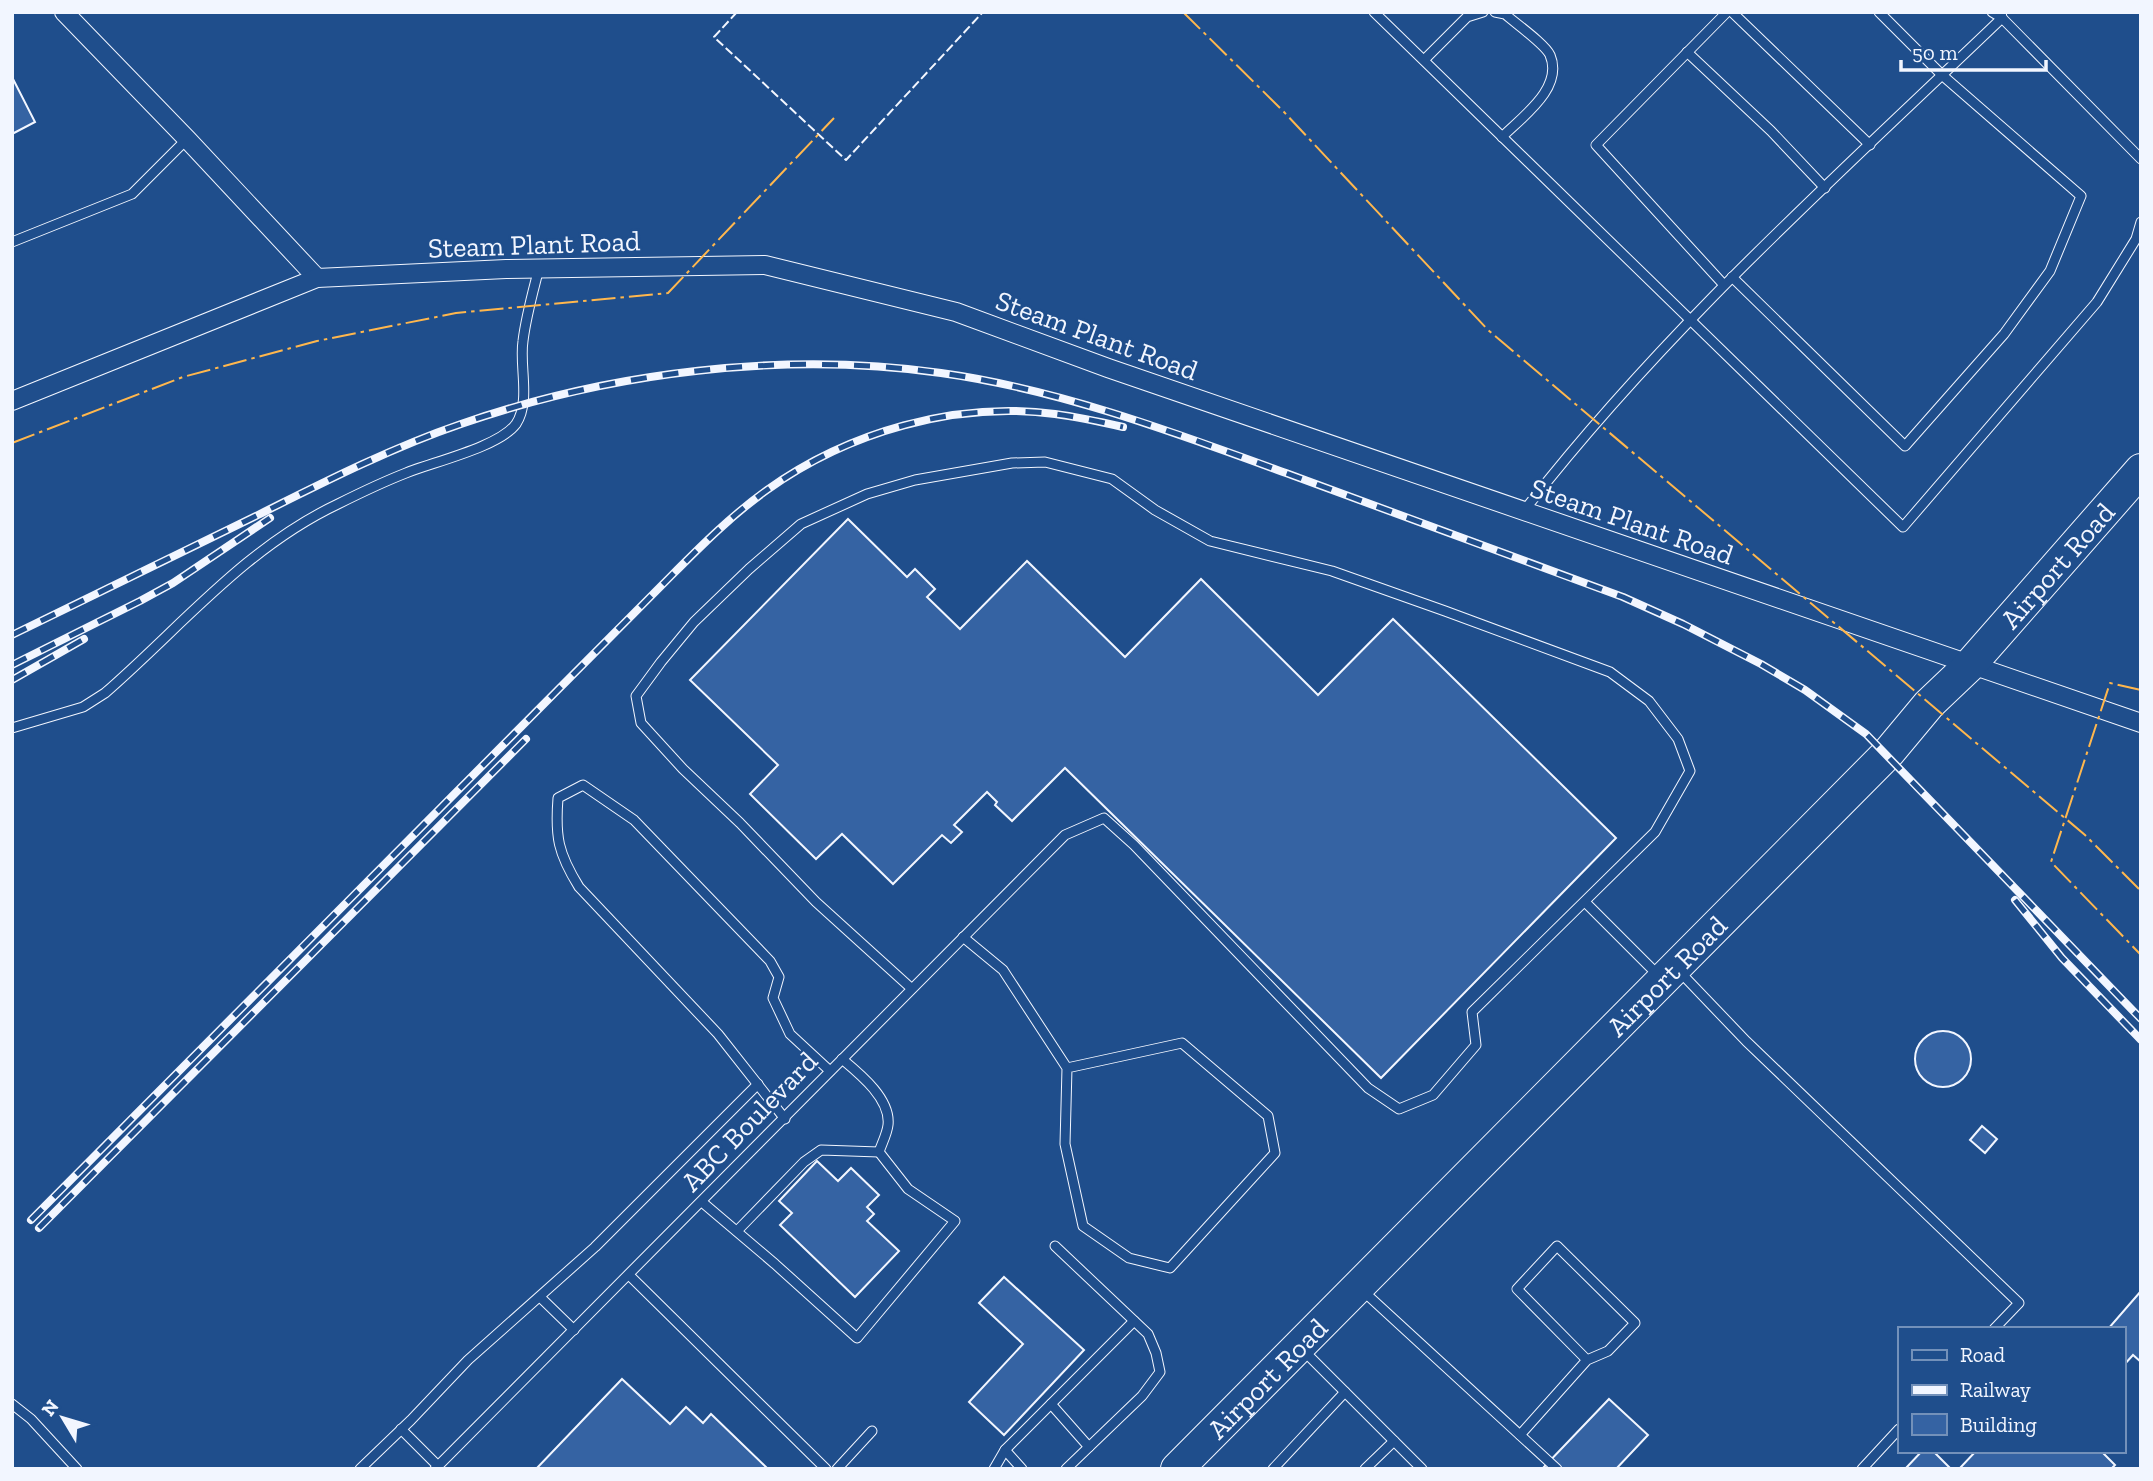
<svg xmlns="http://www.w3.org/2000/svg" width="2153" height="1481" font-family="'Zilla Slab',serif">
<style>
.building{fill:#3563a3;stroke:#f2f6ff;stroke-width:2}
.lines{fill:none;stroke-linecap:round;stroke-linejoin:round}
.lane-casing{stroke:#f2f6ff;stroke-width:11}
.street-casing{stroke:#f2f6ff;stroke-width:20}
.highway-casing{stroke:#f2f6ff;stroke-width:34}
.lane{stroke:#1f4e8c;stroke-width:9}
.street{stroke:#1f4e8c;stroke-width:18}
.highway{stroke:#1f4e8c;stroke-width:32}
.rail-casing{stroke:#f2f6ff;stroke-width:8}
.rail{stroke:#1f4e8c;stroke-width:5;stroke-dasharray:16;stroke-linecap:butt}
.fence{stroke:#f2f6ff;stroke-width:2;stroke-dasharray:9 3.5;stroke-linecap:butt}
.power{stroke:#ffb74d;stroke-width:2;stroke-dasharray:24 5 3.5 5;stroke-linecap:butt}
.labels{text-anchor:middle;stroke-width:5;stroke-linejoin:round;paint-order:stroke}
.street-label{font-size:28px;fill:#f2f6ff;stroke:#1f4e8c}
</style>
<rect width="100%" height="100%" fill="#1f4e8c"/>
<g class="building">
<polygon points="12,77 35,122 12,134"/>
<polygon points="848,519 907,577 915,569 935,589 927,597 960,629 1027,561 1125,657 1201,579 1318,695 1393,619 1616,838 1381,1078 1065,768 1012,821 995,805 997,802 987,792 954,825 962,832 951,843 942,835 893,884 842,834 816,859 750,794 778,765 690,680"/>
<circle cx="1943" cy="1059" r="28"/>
<polygon points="1982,1126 1997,1139 1985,1153 1970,1140"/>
<polygon points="817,1161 838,1181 851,1168 879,1195 867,1207 874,1214 867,1221 899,1251 855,1297 780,1225 792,1213 779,1201"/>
<polygon points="1004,1277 1084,1350 1004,1435 969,1402 1023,1344 979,1303"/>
<polygon points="2141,1291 2141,1362 2133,1355 2124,1365 2123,1329 2108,1329"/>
<polygon points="622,1379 670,1424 686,1407 703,1423 711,1414 768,1469 536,1469"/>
<polygon points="1609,1399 1648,1435 1616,1469 1542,1469"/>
<polygon points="1922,1451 1933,1451 1951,1469 1905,1469"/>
<polygon points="1976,1451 2101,1451 2115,1465 2111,1469 1959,1469"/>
</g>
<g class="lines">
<g class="lane-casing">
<g id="lane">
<polyline points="1374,12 1903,527 2097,302 2136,239 2141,222"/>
<path d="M1495,12L1505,14C1515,23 1545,44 1550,55C1564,88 1522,117 1502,137"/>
<polyline points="1732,12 1870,145"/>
<polyline points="1992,12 2002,18 2141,159"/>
<polyline points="1687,52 1771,131 1825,188"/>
<polyline points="1424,60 1467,17 1483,12"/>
<polyline points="12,242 132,194 187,139"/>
<polyline points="1732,277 1905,446 2004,334 2050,271 2081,196 1942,75 1879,12"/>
<polyline points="1724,285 1596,145 1727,12"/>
<path d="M1523,512C1664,330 1836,177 2002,18L2001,12"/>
<path d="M12,728L83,707L105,693C181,627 245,548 338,504C360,493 383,482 406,473C433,462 499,447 516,424C531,401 519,366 523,341C526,316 533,292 539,268"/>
<polyline points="1585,902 1658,975"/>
<polyline points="963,937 1003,970 1067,1068 1065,1144 1083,1226 1129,1258 1170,1268 1275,1153 1268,1116 1182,1043 1067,1068"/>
<polyline points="1680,972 1746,1041 2019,1303 1994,1329"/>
<path d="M785,1119L718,1034L579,887C558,853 555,837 558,798L583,785L634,820L770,961L779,977L773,998L790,1034L830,1071"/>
<path d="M702,1202L775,1264L857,1338L955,1221L908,1189L879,1152C882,1143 887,1134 888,1125C891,1099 860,1074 842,1059"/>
<polyline points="737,1231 804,1162 821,1150 879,1152"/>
<polyline points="1055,1246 1148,1334 1156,1353 1160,1372 1142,1396 1066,1469"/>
<polyline points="629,1275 826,1469"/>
<polyline points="1362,1290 1557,1469"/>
<polyline points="540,1297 574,1330"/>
<polyline points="1302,1349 1422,1469"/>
<polyline points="12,1404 31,1419 77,1469"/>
<polyline points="1051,1404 1089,1447"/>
<polyline points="401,1429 438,1466"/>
<polyline points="1520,1435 1587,1360 1517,1289 1557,1246 1635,1323 1608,1351 1587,1360"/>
<polyline points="1005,1450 1022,1469"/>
<polyline points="360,1469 411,1420 468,1360 595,1247 758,1084"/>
<polyline points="435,1469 1065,835 1104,818 1134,845 1368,1088 1399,1109 1433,1095 1476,1045 1472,1012 1655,832 1690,771 1678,739 1649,701 1610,672 1445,611 1332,571 1210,541 1155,510 1112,479 1045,462 1012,463 915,480 867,494 801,524 749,569 694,622 661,662 636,696 641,723 683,769 740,823 816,902 912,989"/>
<polyline points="837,1469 872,1431"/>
<polyline points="994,1469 1005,1450 1134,1321"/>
<polyline points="1273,1469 1345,1392"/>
<polyline points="1365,1469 1394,1441"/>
<polyline points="1862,1469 1899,1429"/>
</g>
</g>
<g class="street-casing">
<g id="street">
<polyline points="64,12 187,139 317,278"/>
<polyline points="12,401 317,278 506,269 765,265 956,312 1108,368 2141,723"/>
</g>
</g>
<g class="highway-casing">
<g id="highway">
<path id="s1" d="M1177,1469L1889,752L1929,704L1969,666L2141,470"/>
</g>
</g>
<use href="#lane" class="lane"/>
<use href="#street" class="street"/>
<use href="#highway" class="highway"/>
<g class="rail-casing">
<g id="rail">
<path d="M12,635C94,595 176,555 258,515C324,482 391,448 461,424C610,372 784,351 941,373C1058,389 1176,433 1286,473C1398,514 1511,556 1623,597L1683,624L1761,664L1805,690L1866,734L2141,1019"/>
<polyline points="12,665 140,601 173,583 270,518"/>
<polyline points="12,680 84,639"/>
<polyline points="2015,900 2062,958 2141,1040"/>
<path d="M31,1220L671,576C702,545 732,515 767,490C848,432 955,401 1055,414C1078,417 1101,422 1123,427"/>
<polyline points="39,1228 526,739"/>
</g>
</g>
<use href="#rail" class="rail"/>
<polyline class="fence" points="737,12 714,37 846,160 983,12"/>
<g class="power">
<polyline points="1183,12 1284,112 1488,330 2085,835 2141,891"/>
<polyline points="12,443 183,377 317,341 456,313 668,293 834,118"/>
<polyline points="2141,690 2110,683 2051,862 2141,955"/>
</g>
</g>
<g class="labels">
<g class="street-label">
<text transform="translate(534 244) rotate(-2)" y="10">Steam Plant Road</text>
<text transform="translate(1097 335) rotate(20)" y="10">Steam Plant Road</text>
<text transform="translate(1632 521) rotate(19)" y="10">Steam Plant Road</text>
<text dy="10" stroke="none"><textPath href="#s1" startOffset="1262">Airport Road</textPath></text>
<text dy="10" stroke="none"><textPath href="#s1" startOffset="695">Airport Road</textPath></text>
<text transform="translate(749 1121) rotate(-46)" y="10">ABC Boulevard</text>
<text dy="10" stroke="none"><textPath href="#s1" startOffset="128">Airport Road</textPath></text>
</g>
</g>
<rect width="2153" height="1481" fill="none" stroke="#f2f6ff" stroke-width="28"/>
<rect x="1898" y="1327" width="228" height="126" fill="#1f4e8c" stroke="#7391ba" stroke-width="2"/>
<rect x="1912" y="1350" width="35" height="10" fill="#1f4e8c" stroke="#7391ba" stroke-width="2"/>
<text x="1960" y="1362" font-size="21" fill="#f2f6ff">Road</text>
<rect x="1912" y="1385" width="35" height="10" fill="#f2f6ff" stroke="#7391ba" stroke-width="2"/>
<text x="1960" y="1397" font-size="21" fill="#f2f6ff">Railway</text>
<rect x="1912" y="1414" width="35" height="21" fill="#3563a3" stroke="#7391ba" stroke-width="2"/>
<text x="1960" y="1432" font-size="21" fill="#f2f6ff">Building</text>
<g transform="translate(63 1418) rotate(308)" stroke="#1f4e8c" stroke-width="5" paint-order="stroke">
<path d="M0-5L12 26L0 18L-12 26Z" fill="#f2f6ff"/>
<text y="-10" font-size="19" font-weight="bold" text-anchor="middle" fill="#f2f6ff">N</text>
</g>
<path d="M1901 60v10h145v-10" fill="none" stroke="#f2f6ff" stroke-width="3.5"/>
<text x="1912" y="60" font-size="21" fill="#f2f6ff" stroke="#1f4e8c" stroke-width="5" paint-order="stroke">50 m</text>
</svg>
